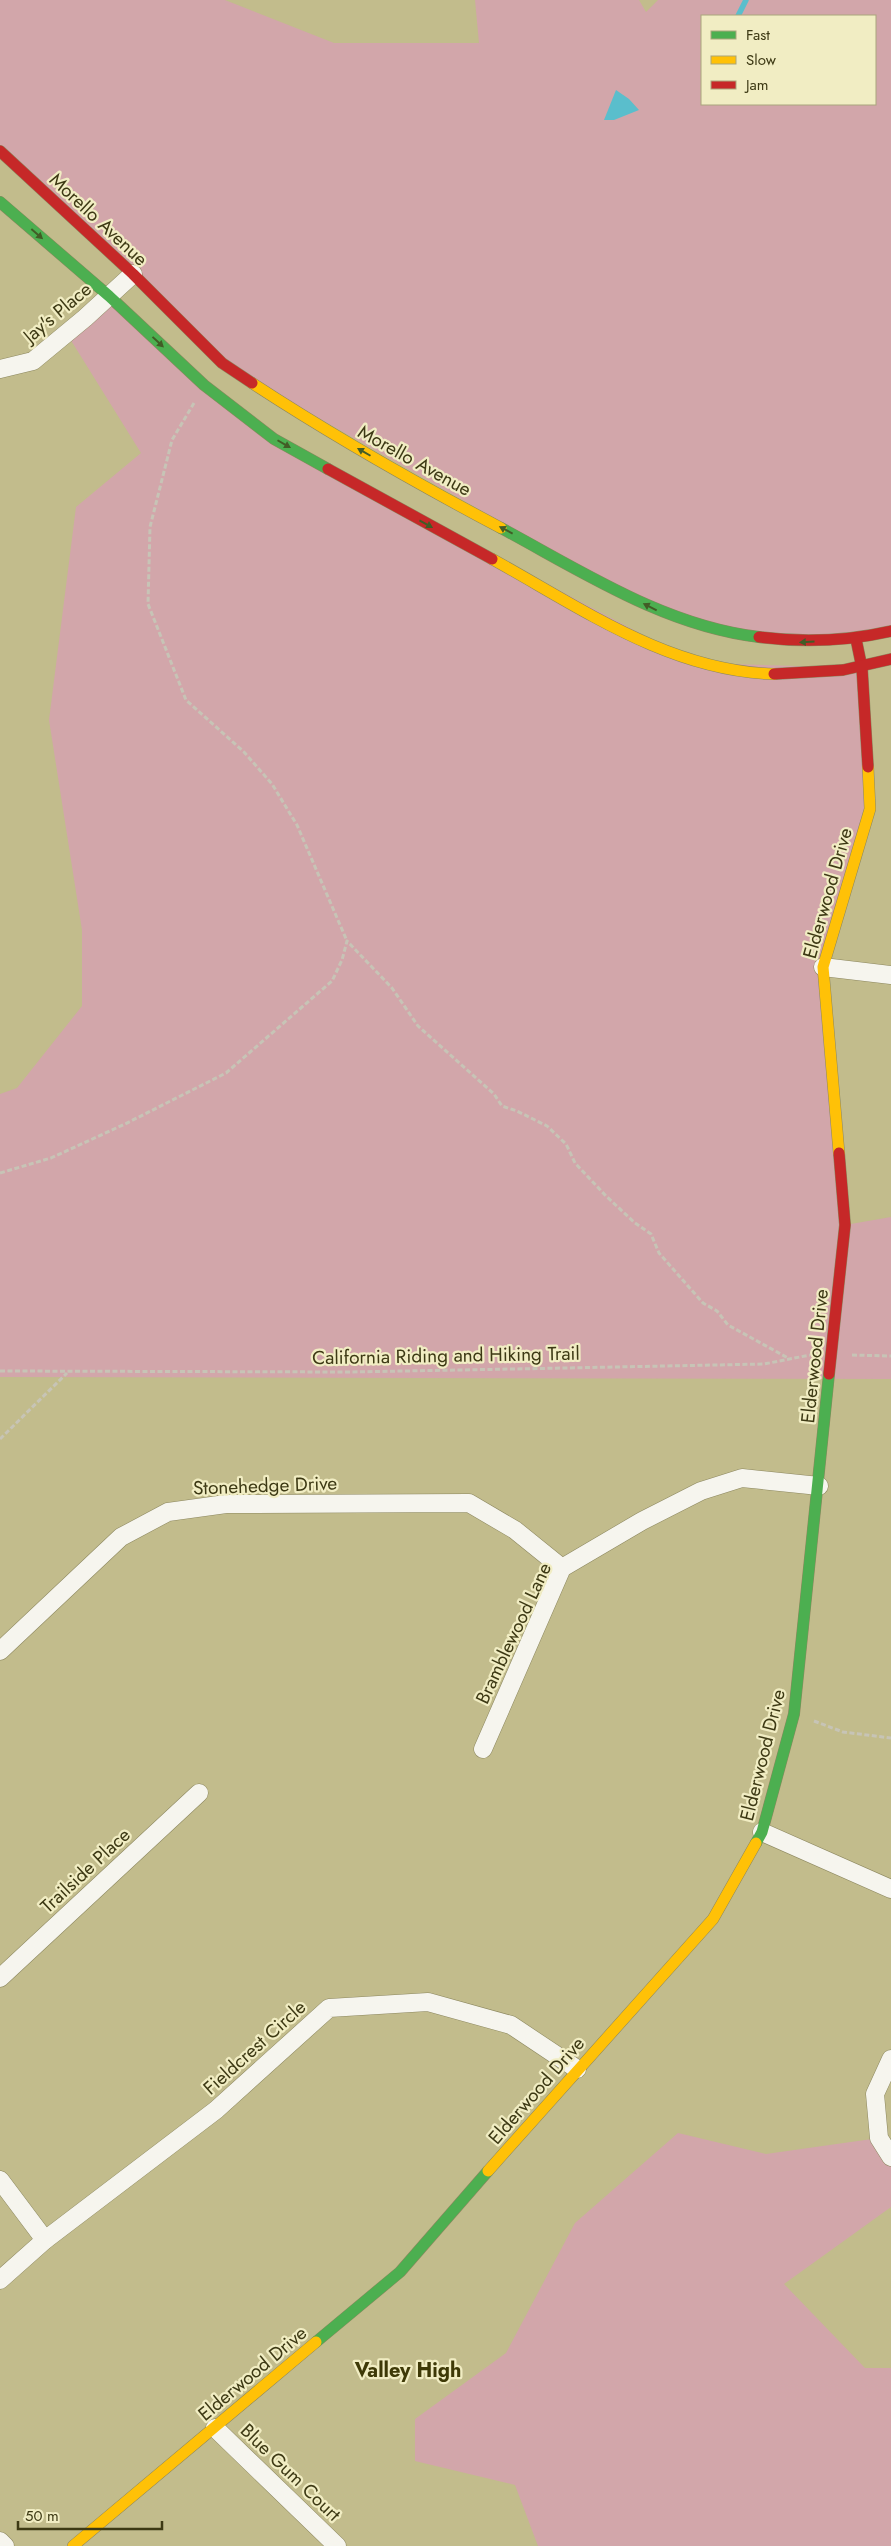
<svg xmlns="http://www.w3.org/2000/svg" width="891" height="2546" font-family="Jost,sans-serif">
<style>
.green{fill:#d2a6aa;fill-rule:evenodd}
.water{fill:#5abecc}
.lines{fill:none;stroke-linecap:round;stroke-linejoin:round}
.stream{stroke:#5abecc;stroke-width:5.5}
.street-casing{stroke:#8c875f;stroke-width:19}
.fast-casing{stroke:#8c875f;stroke-width:12}
.slow-casing{stroke:#8c875f;stroke-width:12}
.jam-casing{stroke:#8c875f;stroke-width:12}
.path{stroke:#c7c4b6;stroke-width:3;stroke-dasharray:5 2.5;stroke-linecap:butt}
.street{stroke:#f6f5ee;stroke-width:18}
.fast{stroke:#4caf50;stroke-width:11}
.slow{stroke:#ffc107;stroke-width:11}
.jam{stroke:#c62828;stroke-width:11}
.oneway{fill:#425c26}
.labels{text-anchor:middle;stroke-width:4.5;stroke-linejoin:round;paint-order:stroke}
.street-label{font-size:19px;fill:#3d3914;stroke:#f1edc3}
.neighbourhood-label{font-size:20px;font-weight:bold;fill:#3e3907;stroke:#f1edc3}
</style>
<rect width="100%" height="100%" fill="#c2bc8c"/>
<g class="green">
<path d="M0,0H225L334,43H479L475,0H639L646,12L658,0H891V631L795,642L656,610L222,363L0,151ZM702,16H875V104H702Z"/>
<polygon points="112,298 274,439 696,663 862,668 870,809 823,967 845,1225 891,1217 891,1379 0,1377 0,1094 17,1088 82,1006 82,930 49,720 76,507 141,453 67,334"/>
<polygon points="678,2133 766,2154 879,2138 891,2157 891,2207 784,2284 865,2368 891,2368 891,2546 538,2546 515,2485 415,2461 415,2419 506,2353 575,2223"/>
</g>
<polygon class="water" points="616,90 629,99 639,110 614,120 604,120"/>
<g class="lines">
<polyline class="stream" points="738,16 746,0"/>
<g class="street-casing">
<g id="street">
<polyline points="0,369 33,361 85,318 133,274"/>
<polyline points="823,967 891,975"/>
<polyline points="0,1651 121,1537 168,1512 226,1504 469,1503 515,1530 562,1568"/>
<polyline points="483,1749 562,1568 642,1521 701,1491 742,1478 819,1486"/>
<polyline points="762,1832 891,1889"/>
<polyline points="0,1978 199,1793"/>
<polyline points="891,2059 875,2094 879,2138 891,2157"/>
<polyline points="0,2180 45,2240"/>
<polyline points="0,2280 45,2240 216,2110 329,2008 428,2002 511,2025 577,2069"/>
<polyline points="215,2428 337,2546"/>
<polyline points="0,2541 5,2546"/>
</g>
</g>
<g class="fast-casing">
<g id="fast">
<polyline points="0,202 109,296 204,385 274,439 328,469"/>
<path d="M501,528C583,572 665,626 759,637"/>
<polyline points="756,1843 762,1832 794,1714 829,1374"/>
<polyline points="316,2342 400,2272 488,2171"/>
</g>
</g>
<g class="slow-casing">
<g id="slow">
<path d="M252,383C333,436 416,483 501,528"/>
<path d="M492,559C581,608 669,671 774,674"/>
<polyline points="839,1153 823,967 870,809 868,767"/>
<polyline points="488,2171 713,1919 756,1843"/>
<polyline points="73,2546 316,2342"/>
</g>
</g>
<g class="jam-casing">
<g id="jam">
<polyline points="0,151 133,274 222,363 252,383"/>
<polyline points="328,469 492,559"/>
<path d="M759,637C804,643 847,641 891,631"/>
<polyline points="856,639 862,668 868,767"/>
<polyline points="774,674 843,670 891,659"/>
<polyline points="829,1374 845,1225 839,1153"/>
</g>
</g>
<g class="path">
<polyline points="194,403 172,440 150,527 148,604 186,700 244,752 272,784 297,825 347,941"/>
<polyline points="0,1173 51,1158 125,1124 226,1073 332,981 342,960 347,941 392,988 418,1026 494,1094 502,1106 517,1111 547,1126 566,1144 575,1163 606,1196 635,1223 651,1234 659,1253 703,1303 717,1311 728,1325 788,1358"/>
<polyline points="852,1355 891,1356"/>
<polyline points="0,1371 349,1372 514,1369 764,1364 810,1355"/>
<polyline points="0,1439 67,1373"/>
<polyline points="814,1721 843,1732 891,1738"/>
</g>
<use href="#street" class="street"/>
<use href="#fast" class="fast"/>
<use href="#slow" class="slow"/>
<use href="#jam" class="jam"/>
</g>
<defs><path id="oneway-solid" d="M-6-.8H1V-3.2L6.5 0L1 3.2V.8H-6Z" transform="scale(1.25)"/></defs>
<g class="oneway">
<use href="#oneway-solid" transform="translate(37 234) rotate(41)"/>
<use href="#oneway-solid" transform="translate(158 342) rotate(43)"/>
<use href="#oneway-solid" transform="translate(284 444) rotate(30)"/>
<use href="#oneway-solid" transform="translate(364 452) rotate(-150)"/>
<use href="#oneway-solid" transform="translate(426 524) rotate(29)"/>
<use href="#oneway-solid" transform="translate(506 530) rotate(-152)"/>
<use href="#oneway-solid" transform="translate(650 607) rotate(-153)"/>
<use href="#oneway-solid" transform="translate(807 642) rotate(177)"/>
</g>
<g class="labels">
<g class="street-label">
<text transform="translate(99 219) rotate(43)" y="7">Morello Avenue</text>
<text transform="translate(57 312) rotate(-40)" y="7">Jay's Place</text>
<text transform="translate(415 460) rotate(29)" y="7">Morello Avenue</text>
<text transform="translate(827 893) rotate(-74)" y="7">Elderwood Drive</text>
<text transform="translate(446 1355) rotate(-1)" y="7">California Riding and Hiking Trail</text>
<text transform="translate(814 1356) rotate(-84)" y="7">Elderwood Drive</text>
<text transform="translate(265 1485) rotate(-2)" y="7">Stonehedge Drive</text>
<text transform="translate(513 1633) rotate(-65)" y="7">Bramblewood Lane</text>
<text transform="translate(762 1755) rotate(-76)" y="7">Elderwood Drive</text>
<text transform="translate(85 1870) rotate(-43)" y="7">Trailside Place</text>
<text transform="translate(254 2047) rotate(-42)" y="7">Fieldcrest Circle</text>
<text transform="translate(536 2090) rotate(-49)" y="7">Elderwood Drive</text>
<text transform="translate(252 2373) rotate(-40)" y="7">Elderwood Drive</text>
<text transform="translate(291 2472) rotate(44)" y="7">Blue Gum Court</text>
</g>
<g class="neighbourhood-label">
<text x="408" y="2377">Valley High</text>
</g>
</g>
<rect x="701" y="15" width="175" height="90" fill="#f1edc3" stroke="#a9a57d"/>
<rect x="711" y="31" width="25" height="8" fill="#4caf50" stroke="#a9a57d"/>
<text x="746" y="40" font-size="15" fill="#3d3914">Fast</text>
<rect x="711" y="56" width="25" height="8" fill="#ffc107" stroke="#a9a57d"/>
<text x="746" y="65" font-size="15" fill="#3d3914">Slow</text>
<rect x="711" y="81" width="25" height="8" fill="#c62828" stroke="#a9a57d"/>
<text x="746" y="90" font-size="15" fill="#3d3914">Jam</text>
<path d="M18 2521v8h144v-8" fill="none" stroke="#3d3914" stroke-width="2.5"/>
<text x="25" y="2521" font-size="15" fill="#3d3914" stroke="#f1edc3" stroke-width="4" paint-order="stroke">50 m</text>
</svg>
